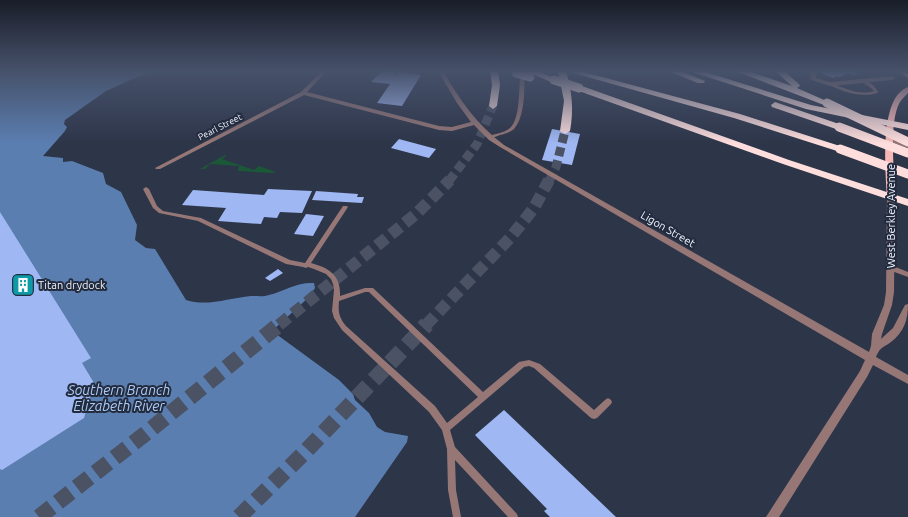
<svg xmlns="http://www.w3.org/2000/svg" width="908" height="517" font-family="Ubuntu,sans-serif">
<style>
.green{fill:#1b5837}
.water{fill:#5b7eb1}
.building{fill:#9fb8f3}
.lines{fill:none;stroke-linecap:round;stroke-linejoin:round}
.highway-tunnel-far2{stroke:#4a5264;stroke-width:9;stroke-dasharray:9 4.5;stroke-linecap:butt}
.highway-tunnel-far1{stroke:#4a5264;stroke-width:12;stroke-dasharray:12 6;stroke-linecap:butt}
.highway-tunnel{stroke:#4a5264;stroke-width:16;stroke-dasharray:16 8;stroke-linecap:butt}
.lane{fill:#967776;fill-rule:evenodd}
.street{fill:#967776;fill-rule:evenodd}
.primary{fill:#f7b7b5;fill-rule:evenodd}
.highway{fill:#fededd;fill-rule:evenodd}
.highway-bridge{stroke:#fededd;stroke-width:9}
.labels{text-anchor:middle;stroke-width:4;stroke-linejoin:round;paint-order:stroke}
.far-street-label{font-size:9px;fill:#eef3fd;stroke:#232b3e}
.street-label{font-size:11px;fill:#eef3fd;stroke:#232b3e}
.poi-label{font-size:11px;fill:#eef3fd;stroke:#232b3e;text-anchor:start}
.near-water-label{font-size:14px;font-style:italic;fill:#accbf7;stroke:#232b3e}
</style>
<rect width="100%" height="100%" fill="#2d3549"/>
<polygon class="green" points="225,155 226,156 222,159 254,170 259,166 276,172 272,173 238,171 239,166 210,164 205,169 200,169"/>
<path class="water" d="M0,71H157L135,78L106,91L65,120L64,124L67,127L65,131L43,156L63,158V162L72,161L103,173L106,184L121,192L137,225L135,240L146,248L155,249L186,300C207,307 229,298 251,296C257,296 264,297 269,295C285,291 297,282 314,283L315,288L309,297L272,331L339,380L353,394L355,400L369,413L377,427L385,432L408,436L407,442L355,517H0Z"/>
<g class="building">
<polygon points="384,71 398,71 394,75 395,76 398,72 421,75 402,106 377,103 390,84 371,82 379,74"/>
<polygon points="825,71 852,71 857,73 854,75 848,73 840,77 837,76 833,78 821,73"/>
<polygon points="552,129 580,134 572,165 542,160"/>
<polygon points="399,139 436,149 429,158 391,148"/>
<polygon points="268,189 312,191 302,213 280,212 277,218 264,217 261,224 218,221 226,208 182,205 193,190 264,195"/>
<polygon points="316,191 358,194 357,197 364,197 362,203 312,200"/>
<polygon points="0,212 91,358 82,363 94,383 84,418 2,470 0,469"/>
<polygon points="306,214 324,216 313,236 294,234"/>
<polygon points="278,269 283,273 270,281 265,278"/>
<polygon points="504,410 616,517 550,517 544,511 547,509 475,435"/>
</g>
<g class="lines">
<g class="highway-tunnel-far2">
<polyline points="449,181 477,144 493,106"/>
<polyline points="549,181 556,167 565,131"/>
</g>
<g class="highway-tunnel-far1">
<polyline points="279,325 416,214 450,180"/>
<polyline points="426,325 510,238 534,208 549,180"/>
</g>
<g class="highway-tunnel">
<polyline points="39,517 145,434 280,324"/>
<polyline points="239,517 306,451 427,324"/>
</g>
<g class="lane">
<path d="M521,72L524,73C525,88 525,117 514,129C510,132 505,134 500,135C496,137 492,138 487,138V136C495,134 505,133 511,127C521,116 518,86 521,72Z"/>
<path d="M862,80C869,80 875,86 878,92L877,93C862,98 842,92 828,84L831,83C845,88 859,96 874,91L871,88L862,82Z"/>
<polygon points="889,139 893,139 908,145 908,148 889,141"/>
<path d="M146,187L149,189L157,206L163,211L201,218L290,260L305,263L343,206H347L348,207L311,263C329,268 341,275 340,296L365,288H373L483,392L519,362L529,360L540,364L594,410L605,400L608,398L611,400L612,402L611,404L597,418L594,419L591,418L534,368L529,366L524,367L450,430L455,447L517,514L518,517H508L455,460L456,490L461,517H453L448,490L447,449L442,430L429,412L342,330L334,318L332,311L334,290L333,284L331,279L326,274L314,269L308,267L306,268L303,267L286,264L198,221L159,213L153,208L143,189ZM365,292H369L478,397L447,423L435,406L346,326C339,317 338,312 339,301Z"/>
<polygon points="889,266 893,266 908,272 908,277 889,270 888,268"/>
</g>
<g class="street">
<path d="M322,71H327L307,92L439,126L452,127L471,122L457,103L438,71H443C460,100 477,125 504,145L869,352L871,346L872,334L884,305L886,292L887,198L889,196H893L895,198L894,292L892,305L882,334L881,339L893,328L905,305L908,304C908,320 904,332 891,342C883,348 881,346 876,357L908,375V384L873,365L867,377L779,517H766L860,371L865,360L500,147L489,140L474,125L452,131L439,130L304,95L160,169H156L155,168L301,92Z"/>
<polygon points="812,71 817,71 816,78 830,82 892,76 895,78 892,80 830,86 812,80 810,77"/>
</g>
<g class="primary">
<polygon points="897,71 905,71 908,73 908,78"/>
<path d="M908,87V93C905,96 902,99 900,102C888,122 895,174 895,198L891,201L887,198C886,171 878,98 908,87Z"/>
</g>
<g class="highway">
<polygon points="490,71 498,71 500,85 497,106 493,109 489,106 492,85"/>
<polygon points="526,71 538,71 558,80 557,82 551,82"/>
<path d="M558,71H566C572,91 574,110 570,131L565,134L560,131L564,101Z"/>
<polygon points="566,71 580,71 740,114 843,147 845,149 843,151 837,151 734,118"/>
<polygon points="668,71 680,71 705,81 704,83 698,83"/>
<polygon points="689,71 702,71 811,105 908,124 908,130 806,109"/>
<polygon points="735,71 748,71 792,86 775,71 784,71 799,84 800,86 797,88 831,103 830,105 824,105"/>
<polygon points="576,86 582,86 789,160 908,199 908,206 783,164 576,90"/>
<polygon points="775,102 842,125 843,127 842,129 836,129 772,107 771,105"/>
</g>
<g class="highway-bridge">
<polyline points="516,73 530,77"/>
<polyline points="554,80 579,88"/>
<polyline points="827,103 908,142"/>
<polyline points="839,127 908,153"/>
<polyline points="840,149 908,174"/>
</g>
</g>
<linearGradient id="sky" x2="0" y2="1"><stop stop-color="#191d28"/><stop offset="0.49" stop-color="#46516a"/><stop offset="1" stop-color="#46516a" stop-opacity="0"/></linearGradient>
<rect width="908" height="144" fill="url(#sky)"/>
<defs>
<g id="building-square" transform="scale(1.15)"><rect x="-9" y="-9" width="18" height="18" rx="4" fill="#0f9aa8" stroke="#232b3e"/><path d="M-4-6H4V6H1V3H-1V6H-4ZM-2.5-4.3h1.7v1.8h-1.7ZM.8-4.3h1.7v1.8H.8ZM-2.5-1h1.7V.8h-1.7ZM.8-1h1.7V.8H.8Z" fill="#fff"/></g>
</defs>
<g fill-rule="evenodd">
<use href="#building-square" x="23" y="285"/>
</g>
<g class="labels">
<g class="far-street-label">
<text transform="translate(220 127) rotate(-27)" y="3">Pearl Street</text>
</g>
<g class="street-label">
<text transform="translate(891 216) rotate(-90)" y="4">West Berkley Avenue</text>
<text transform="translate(668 229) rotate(30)" y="4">Ligon Street</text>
</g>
<g class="poi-label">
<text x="38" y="289">Titan drydock</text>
</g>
<g class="near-water-label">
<text x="119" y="395">Southern Branch<tspan x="119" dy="16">Elizabeth River</tspan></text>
</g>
</g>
</svg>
